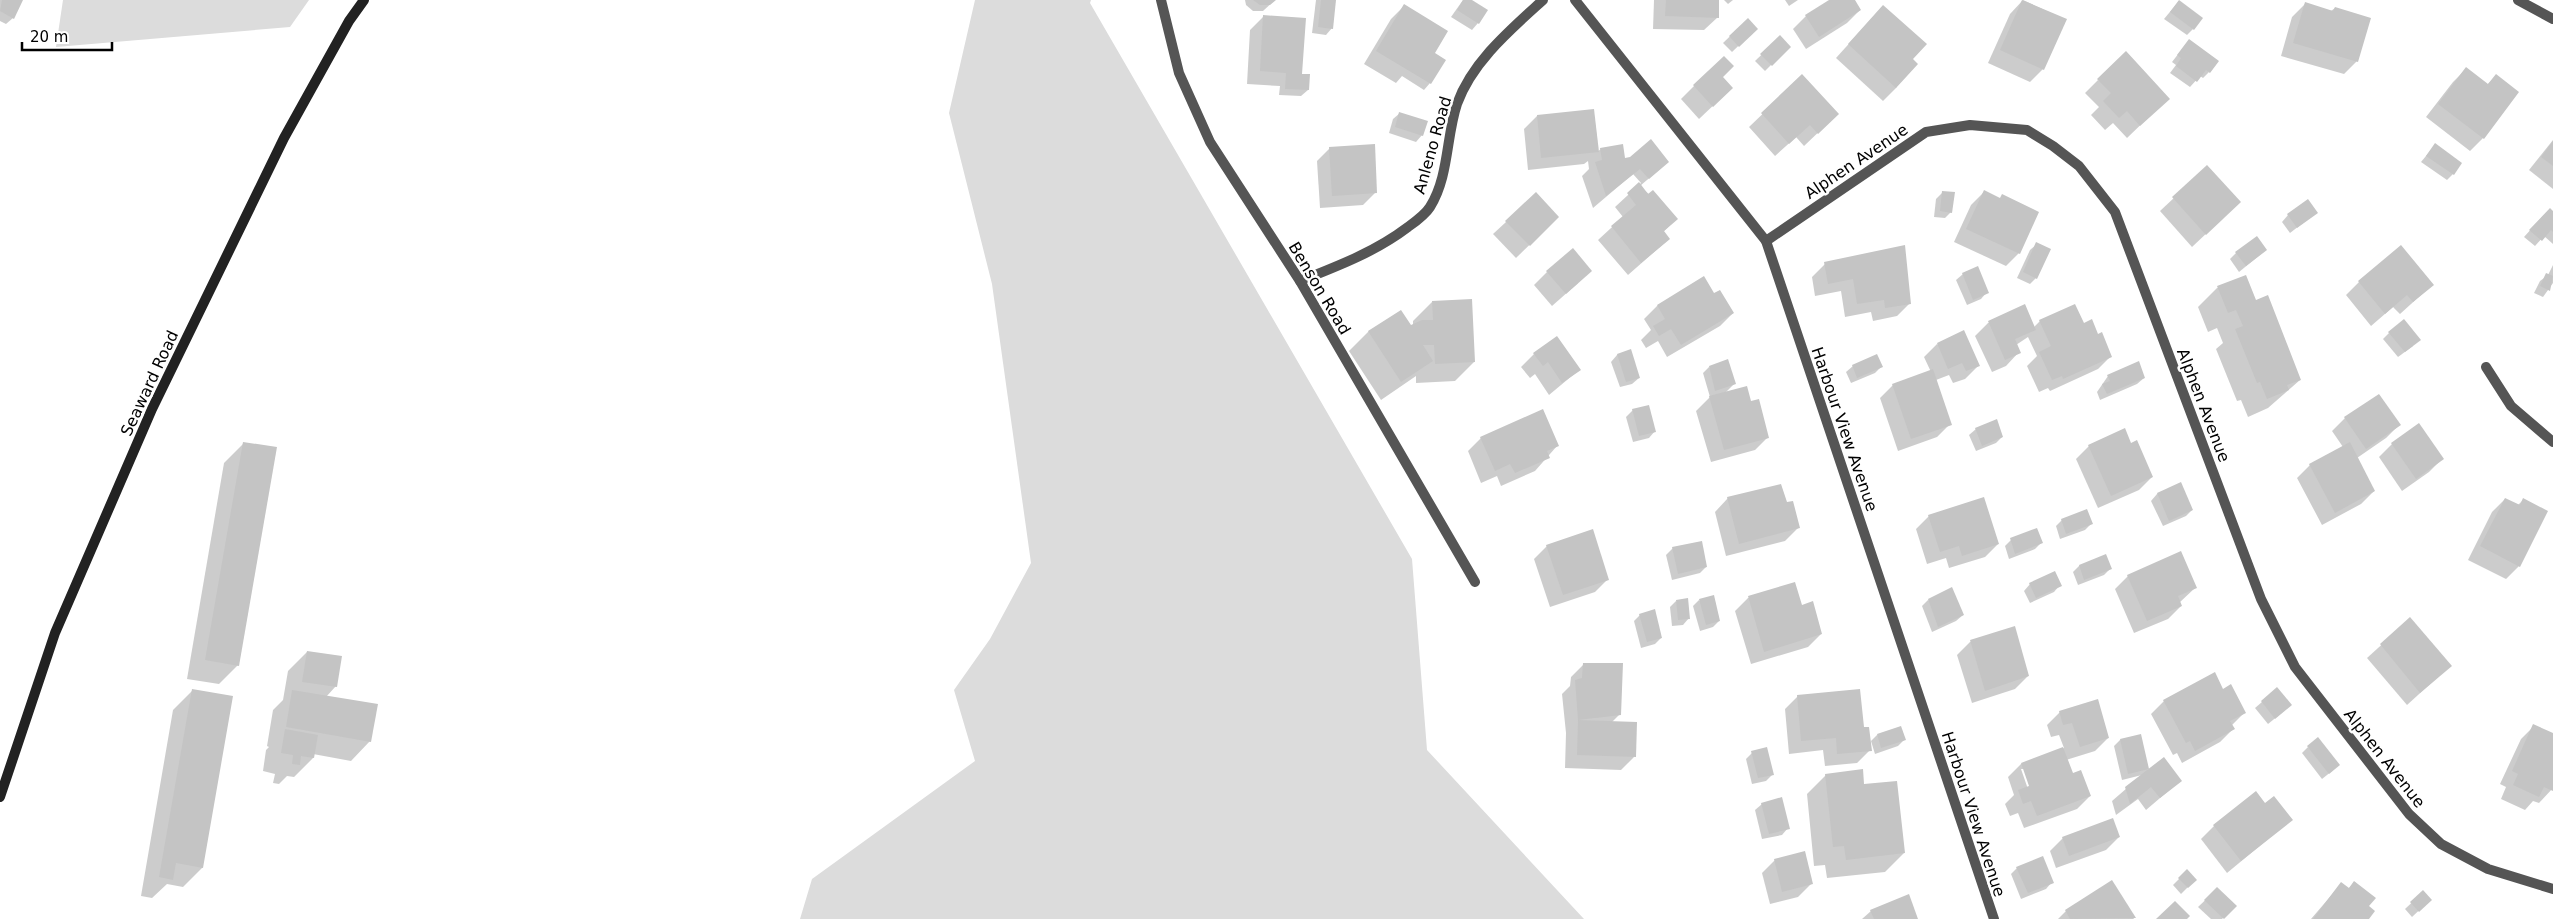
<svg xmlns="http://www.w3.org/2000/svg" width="2553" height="919" font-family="'DejaVu Sans',sans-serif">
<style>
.green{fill:#dcdcdc}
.shadow{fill:#0003;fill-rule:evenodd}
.building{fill:#c4c4c4}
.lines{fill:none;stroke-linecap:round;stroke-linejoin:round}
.street{stroke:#555;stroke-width:10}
.secondary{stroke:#222;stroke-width:10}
.labels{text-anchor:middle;stroke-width:5;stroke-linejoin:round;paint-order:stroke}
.street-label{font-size:16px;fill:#000;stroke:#fff}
</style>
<rect width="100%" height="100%" fill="#fff"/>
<g class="green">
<polygon points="63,0 309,0 290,27 56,47"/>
<polygon points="975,0 1091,0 1090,3 1412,559 1427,750 1584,919 800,919 812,879 975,761 954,690 990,639 1031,563 992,284 949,113"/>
</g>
<g class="shadow">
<polygon points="0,0 21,0 13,18 6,24 0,21"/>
<polygon points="1245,0 1275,0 1263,11 1253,11 1246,5"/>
<polygon points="1316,0 1335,0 1332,28 1326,35 1312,33"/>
<polygon points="1463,0 1470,0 1478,23 1472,30 1451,17"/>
<polygon points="1654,0 1718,0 1718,17 1704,30 1653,29"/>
<polygon points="1724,0 1733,0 1728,4"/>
<polygon points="1785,0 1798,0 1789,6"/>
<polygon points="1831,0 1854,0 1860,10 1847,23 1806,49 1793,29 1806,16"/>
<polygon points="2023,0 2066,20 2043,69 2030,82 1988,63 2010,14"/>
<polygon points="2179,1 2193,29 2187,35 2164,19"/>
<polygon points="2305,4 2331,11 2335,8 2357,61 2344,74 2281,56 2292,17"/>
<polygon points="1404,6 1433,54 1430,83 1424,90 1402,76 1396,83 1364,64 1391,19"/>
<polygon points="1883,6 1911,59 1896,88 1883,101 1836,58"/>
<polygon points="1263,17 1301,75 1308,90 1301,96 1279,95 1280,86 1247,84 1250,30"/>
<polygon points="1748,19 1756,29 1732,52 1723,43"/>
<polygon points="1780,37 1789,47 1765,71 1755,61"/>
<polygon points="2189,40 2209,72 2203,78 2200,76 2190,87 2170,73 2176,65 2172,62"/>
<polygon points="2466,69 2487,85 2496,76 2483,138 2470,151 2426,117 2453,82"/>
<polygon points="1802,76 1824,127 1804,146 1796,137 1775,156 1749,127"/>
<polygon points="1722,77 1718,101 1699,119 1681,99 1694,86"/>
<polygon points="2098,80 2155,111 2127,138 2113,123 2105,130 2091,115 2099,107 2085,93"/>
<polygon points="1593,110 1597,152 1601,149 1624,159 1661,168 1640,186 1676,219 1663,232 1669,239 1628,275 1598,240 1623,217 1615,207 1641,183 1633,174 1593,208 1582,176 1589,169 1588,161 1584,164 1528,170 1524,129 1537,116"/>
<polygon points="1400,113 1422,135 1416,142 1389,133 1393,119"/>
<polygon points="2553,140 2553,189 2529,170"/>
<polygon points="2435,145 2453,174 2447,180 2421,162"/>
<polygon points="1330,148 1376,192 1363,205 1320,208 1317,161"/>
<polygon points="2207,167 2226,215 2192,247 2160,211"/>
<polygon points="1943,192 1951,212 1945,218 1934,217 1936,199"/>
<polygon points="1984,192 2019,253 2006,266 1954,242 1971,205"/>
<polygon points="2316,213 2290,233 2282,222 2288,215"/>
<polygon points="2553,213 2553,244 2544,236 2535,246 2524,237 2543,216"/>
<polygon points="1558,217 1516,258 1493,234 1506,222"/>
<polygon points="2037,244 2036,278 2030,284 2017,278 2030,250"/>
<polygon points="2266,250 2239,272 2230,259 2236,253"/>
<polygon points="1825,264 1910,303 1897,316 1873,321 1871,312 1845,317 1841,291 1815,296 1812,277"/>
<polygon points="2553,265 2553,283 2543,297 2534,293 2540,281 2548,275"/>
<polygon points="1547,272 1578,283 1552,306 1534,285"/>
<polygon points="1963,274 1987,292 1981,299 1967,305 1956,280"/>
<polygon points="2245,276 2255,302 2300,380 2268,408 2248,417 2241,400 2237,401 2216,349 2223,343 2217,328 2208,332 2198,307 2217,288"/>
<polygon points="1704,278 1714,295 1733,313 1720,326 1667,357 1658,341 1646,348 1641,340 1651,330 1644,319 1657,306"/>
<polygon points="2359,282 2432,285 2400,314 2393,307 2371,326 2346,295"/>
<polygon points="1432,302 1474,362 1455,381 1416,383 1416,376 1381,400 1349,351 1369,331 1413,325 1413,321"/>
<polygon points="2024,306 2034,327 2040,321 2083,325 2098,335 2111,356 2098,369 2050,391 2048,388 2039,392 2027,366 2037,356 2028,337 2016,345 2019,352 2006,366 1992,372 1975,336 1988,323"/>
<polygon points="2389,333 2413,346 2398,357 2383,339"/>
<polygon points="1937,344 1978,366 1965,379 1953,383 1949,375 1936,380 1950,424 1937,437 1898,451 1880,398 1893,385 1931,372 1924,357"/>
<polygon points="1630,351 1639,378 1632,384 1620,387 1611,362 1617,355"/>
<polygon points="1534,354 1579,370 1549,395 1535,374 1530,378 1521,367"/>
<polygon points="1853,366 1881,367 1875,373 1851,383 1846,372"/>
<polygon points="1709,367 1734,384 1725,393 1750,403 1768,437 1755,450 1711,462 1696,411 1710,397 1703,373"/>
<polygon points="2108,376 2144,378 2137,384 2100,400 2097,392"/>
<polygon points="1633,410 1655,431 1649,438 1633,442 1626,417"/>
<polygon points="2345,418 2399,425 2386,438 2357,458 2374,491 2361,504 2322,525 2297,478 2310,465 2343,447 2332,431"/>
<polygon points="1976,429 2002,437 1996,443 1976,451 1969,435"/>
<polygon points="1481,438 1557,446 1535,471 1501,486 1497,476 1481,483 1468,451"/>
<polygon points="243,444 238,665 219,684 187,679 224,463"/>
<polygon points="2392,444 2442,459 2429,472 2402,491 2379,457"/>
<polygon points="2089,446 2152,477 2139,490 2098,508 2076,459"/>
<polygon points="2180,484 2192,510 2186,516 2163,526 2151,501 2157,494"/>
<polygon points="1728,498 1786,504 1798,528 1785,541 1726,556 1715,512"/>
<polygon points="2505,499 2518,505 2523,500 2519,566 2506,579 2468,560 2492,512"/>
<polygon points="1929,516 1998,544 1985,557 1949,568 1946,558 1927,564 1916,529"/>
<polygon points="2062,520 2091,524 2085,530 2060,539 2056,526"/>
<polygon points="2011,540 2041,543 2035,549 2009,559 2005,546"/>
<polygon points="1547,546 1608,579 1595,592 1550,607 1534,559"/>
<polygon points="1673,548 1706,567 1700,573 1672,580 1666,555"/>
<polygon points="2105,556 2110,569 2104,575 2078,585 2073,572 2079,566"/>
<polygon points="2128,576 2195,588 2179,603 2181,606 2168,619 2134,633 2115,589"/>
<polygon points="1794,584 1801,606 1821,634 1808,647 1751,664 1735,611 1748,598"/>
<polygon points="2030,584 2060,585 2054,592 2030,603 2024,591"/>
<polygon points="1699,600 1719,621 1713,627 1700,631 1693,606"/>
<polygon points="1928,600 1963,615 1956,621 1932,632 1922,606"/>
<polygon points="1676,601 1689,618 1683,625 1672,626 1670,607"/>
<polygon points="1640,615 1661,638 1655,644 1641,648 1634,621"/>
<polygon points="2410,619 2450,666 2407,705 2367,658"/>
<polygon points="2014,627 2028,676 2015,689 1972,703 1957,655 1970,642"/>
<polygon points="307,652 336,686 326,697 370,741 351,761 313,754 313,758 294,777 287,776 279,784 273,783 275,774 263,771 266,750 269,747 267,746 273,710 283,700 288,671"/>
<polygon points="1584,664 1620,714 1612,722 1634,757 1621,770 1565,768 1566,733 1562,694 1570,686 1571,677"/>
<polygon points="2277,689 2284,711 2268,724 2255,708"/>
<polygon points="2222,690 2244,713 2231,726 2233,729 2220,742 2182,763 2177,753 2173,755 2151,714 2164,701"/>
<polygon points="192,691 202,868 183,887 167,884 152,898 141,896 173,710"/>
<polygon points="1798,696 1863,728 1870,750 1857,763 1825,766 1823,750 1789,754 1785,709"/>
<path d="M2060,712L2108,738L2095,751L2066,760L2072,775L2090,796L2077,809L2024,828L2018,813L2010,816L2005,804L2014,795L2008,777L2021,764L2064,748L2059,735L2051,737L2047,725ZM2021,769H2024L2032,791L2029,792Z"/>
<polygon points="2534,726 2553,734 2553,788 2539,803 2533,801 2525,810 2501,799 2506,787 2500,784 2521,739"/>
<polygon points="1877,735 1904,740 1898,746 1875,754 1871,741"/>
<polygon points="2140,735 2148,770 2180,781 2146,810 2138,799 2116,815 2112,801 2142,775 2122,780 2114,746 2120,740"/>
<polygon points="2308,747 2332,771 2322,779 2302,753"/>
<polygon points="1752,753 1773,774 1766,781 1752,784 1746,759"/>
<polygon points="1826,775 1863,785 1904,853 1885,872 1827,878 1825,865 1814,866 1807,794"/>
<polygon points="1762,804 1788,828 1782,835 1762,839 1755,810"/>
<polygon points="2265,805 2291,820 2227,873 2201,839 2214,826"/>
<polygon points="2119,837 2106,850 2056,868 2050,851 2063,838"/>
<polygon points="1775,860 1811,884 1798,897 1770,904 1762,873"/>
<polygon points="2017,868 2052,882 2046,889 2021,899 2011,874"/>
<polygon points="2187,871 2195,880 2181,894 2173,885"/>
<polygon points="2112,882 2134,919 2058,919 2066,911"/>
<polygon points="2355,882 2367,907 2368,919 2311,919 2341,884 2348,889"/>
<polygon points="2217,889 2235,906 2222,919 2211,919 2198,907"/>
<polygon points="2423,892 2430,900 2412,917 2405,909"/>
<polygon points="1871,911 1917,919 1862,919"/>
</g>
<g class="building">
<polygon points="2,0 23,0 14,19 0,11"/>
<polygon points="1253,0 1276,0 1270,5 1260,5"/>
<polygon points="1321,0 1336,0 1333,29 1318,27"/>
<polygon points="1463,0 1472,0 1488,10 1479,24 1457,10"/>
<polygon points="1666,0 1719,0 1719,18 1665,16"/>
<polygon points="1829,0 1855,0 1861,10 1819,37 1805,15"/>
<polygon points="2022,0 2067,19 2044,70 2000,50"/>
<polygon points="2179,0 2203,18 2194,30 2170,12"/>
<polygon points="2305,2 2333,11 2335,7 2371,18 2358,62 2293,43"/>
<polygon points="1404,4 1448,31 1435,53 1446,60 1431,84 1376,51"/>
<polygon points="1883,5 1927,44 1913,59 1918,64 1896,88 1848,44"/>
<polygon points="1263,15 1306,18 1302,74 1310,74 1309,90 1285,89 1286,73 1260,71"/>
<polygon points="1748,18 1758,29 1739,47 1729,36"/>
<polygon points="1780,35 1791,47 1772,66 1760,54"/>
<polygon points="2189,39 2219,61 2210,73 2206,70 2197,82 2176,66 2181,58 2177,55"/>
<polygon points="2126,51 2170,99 2140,126 2127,111 2119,118 2103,101 2111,93 2097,79"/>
<polygon points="1724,56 1734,66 1723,77 1733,88 1713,107 1693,85"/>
<polygon points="2466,67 2488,84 2496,74 2519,92 2484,139 2438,104"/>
<polygon points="1802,74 1839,114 1818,134 1810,125 1789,144 1761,113"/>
<polygon points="1594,109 1599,152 1541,158 1537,115"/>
<polygon points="1399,112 1428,121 1423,136 1395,127"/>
<polygon points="1651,139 1669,162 1649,179 1640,169 1606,196 1595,162 1602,160 1600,148 1623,144 1625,158 1630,157"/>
<polygon points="2553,141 2553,166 2541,157"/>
<polygon points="2435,143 2462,163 2454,175 2426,156"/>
<polygon points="1375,144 1377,193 1332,196 1329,147"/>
<polygon points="2207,165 2241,202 2206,235 2172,197"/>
<polygon points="1639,182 1648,194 1653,190 1678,219 1664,231 1670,239 1641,263 1611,226 1636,205 1627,193"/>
<polygon points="1984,190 2000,198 2002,194 2039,212 2020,254 1966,229"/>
<polygon points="1942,191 1955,192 1952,213 1940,211"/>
<polygon points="1536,192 1559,217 1530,246 1505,221"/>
<polygon points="2308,199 2318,213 2297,228 2287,214"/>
<polygon points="2550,208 2553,211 2553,232 2551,230 2542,241 2529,230"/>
<polygon points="2257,236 2267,250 2246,266 2235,252"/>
<polygon points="2036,242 2051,249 2037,279 2023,272"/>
<polygon points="1905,245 1911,304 1885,308 1884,300 1857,304 1853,279 1828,284 1824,262"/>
<polygon points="2401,245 2434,285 2413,302 2407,295 2385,314 2358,281"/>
<polygon points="1573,248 1592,271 1566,294 1546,271"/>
<polygon points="1978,266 1989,293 1973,300 1962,273"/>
<polygon points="2546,273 2553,276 2550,291 2540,286"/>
<polygon points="2246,275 2256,300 2268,295 2301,380 2287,385 2289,390 2267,399 2260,382 2257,383 2235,329 2243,326 2236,310 2228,313 2217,286"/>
<polygon points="1704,276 1714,293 1720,290 1734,313 1681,345 1671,329 1659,336 1653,326 1665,319 1657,305"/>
<polygon points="1472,299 1475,362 1435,364 1434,345 1423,345 1433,361 1401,382 1368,331 1401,310 1411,325 1422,320 1433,320 1432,301"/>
<polygon points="2025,304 2036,330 2015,339 2021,353 2005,360 1988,321"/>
<polygon points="2075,304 2084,323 2092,319 2098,334 2102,332 2112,357 2063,379 2062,376 2052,380 2039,352 2051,346 2039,320"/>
<polygon points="2404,319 2421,340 2405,352 2388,332"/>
<polygon points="1964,330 1980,366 1966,371 1962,363 1948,369 1937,343"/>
<polygon points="1557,336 1581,370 1562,383 1548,362 1543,366 1533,353"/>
<polygon points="1631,349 1640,378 1626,382 1617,354"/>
<polygon points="1877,354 1883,367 1857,378 1852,365"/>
<polygon points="1728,359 1736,384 1715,391 1709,366"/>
<polygon points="2139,361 2145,378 2107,394 2102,384 2110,381 2107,375"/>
<polygon points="1933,369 1952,425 1911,439 1892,384"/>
<polygon points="1747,386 1751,401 1759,399 1769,438 1724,450 1709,396"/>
<polygon points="2379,394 2401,425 2366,449 2344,417"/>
<polygon points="1649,405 1656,432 1639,436 1632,409"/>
<polygon points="1543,409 1559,446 1547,451 1550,458 1515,473 1510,464 1495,471 1480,437"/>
<polygon points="1997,419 2003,437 1982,446 1975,428"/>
<polygon points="2419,423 2444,459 2416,479 2391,443"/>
<polygon points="2125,428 2131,443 2137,440 2153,477 2111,496 2088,445"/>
<polygon points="243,442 277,447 239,666 205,660"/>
<polygon points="2350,442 2375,491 2335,513 2309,464"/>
<polygon points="2181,482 2193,510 2169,521 2157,493"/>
<polygon points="1781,484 1787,502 1793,501 1800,528 1739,544 1727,497"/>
<polygon points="1984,497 1999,544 1962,556 1959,546 1940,552 1928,515"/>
<polygon points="2505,498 2520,505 2523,498 2548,511 2520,567 2480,546"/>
<polygon points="2087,509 2093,524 2066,534 2061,519"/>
<polygon points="2037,528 2043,543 2015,554 2010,538"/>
<polygon points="1593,529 1609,580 1563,595 1546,545"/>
<polygon points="1702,541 1707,567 1678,574 1672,547"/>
<polygon points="2181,551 2197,588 2178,596 2182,606 2147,621 2127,575"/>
<polygon points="2106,554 2112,569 2084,580 2079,565"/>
<polygon points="2055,571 2062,586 2036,598 2029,583"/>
<polygon points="1795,582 1802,605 1813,601 1822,634 1764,652 1748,596"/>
<polygon points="1952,587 1964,615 1938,627 1928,599"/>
<polygon points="1714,595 1720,621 1706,625 1699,599"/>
<polygon points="1688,598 1690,619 1678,620 1676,600"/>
<polygon points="1655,609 1662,638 1647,642 1639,614"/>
<polygon points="2410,617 2452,666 2420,693 2380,644"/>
<polygon points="2015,626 2029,676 1985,691 1970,640"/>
<polygon points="307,651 342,656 337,687 302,682"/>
<polygon points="1583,663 1623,663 1621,715 1578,720 1575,680 1582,678"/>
<polygon points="2215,672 2223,689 2231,684 2246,713 2230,721 2235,729 2195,751 2190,741 2186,743 2163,700"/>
<polygon points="2277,687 2292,705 2275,719 2261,701"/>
<polygon points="192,689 233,696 203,868 176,863 173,880 159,877"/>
<polygon points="1860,689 1864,727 1869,727 1872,751 1837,754 1836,738 1801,741 1797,695"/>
<polygon points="292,690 378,704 371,742 286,727"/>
<polygon points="2098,699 2109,738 2080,747 2072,723 2063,725 2059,711"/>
<polygon points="1578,720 1637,722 1636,757 1577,755"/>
<polygon points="2533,724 2553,733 2553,791 2544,787 2539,797 2513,785 2518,774 2512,771"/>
<polygon points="1901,726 1906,740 1881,748 1877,734"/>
<polygon points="285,729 318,735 314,758 301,756 300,765 292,764 293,755 281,753"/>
<polygon points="2141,734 2149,769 2128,774 2120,739"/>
<polygon points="2318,737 2340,765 2329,774 2307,746"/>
<polygon points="1767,747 1774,775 1758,778 1751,751"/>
<polygon points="2063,747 2073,773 2081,770 2091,796 2037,816 2031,801 2023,804 2018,790 2029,786 2021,763"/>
<polygon points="2164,757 2182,781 2160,798 2151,787 2130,804 2125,787"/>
<polygon points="1863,769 1864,784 1897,781 1905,853 1846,860 1844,846 1833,847 1825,774"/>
<polygon points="2256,791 2265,803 2274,796 2293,820 2241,861 2213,825"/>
<polygon points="1782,797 1790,829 1769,834 1761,803"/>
<polygon points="2113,818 2120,837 2069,856 2062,837"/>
<polygon points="1805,851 1813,884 1782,892 1774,859"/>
<polygon points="2043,856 2054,883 2028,893 2016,867"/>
<polygon points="2187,869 2197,880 2188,888 2178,878"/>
<polygon points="2112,880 2136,918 2070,919 2065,910"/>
<polygon points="2354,881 2376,898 2369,906 2375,911 2369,919 2313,919 2341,882 2349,888"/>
<polygon points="2217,887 2237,906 2224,919 2204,900"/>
<polygon points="2423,890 2432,900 2419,912 2410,902"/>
<polygon points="1909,894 1918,919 1874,919 1870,910"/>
<polygon points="2175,901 2190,916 2187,919 2156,919"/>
</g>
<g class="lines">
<g class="street">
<polyline points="1161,0 1179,73 1210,142 1300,281 1475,582"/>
<polyline points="1575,0 1766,241 1994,919"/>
<polyline points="2518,0 2553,19"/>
<polyline points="1766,241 1926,132 1970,125 2027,130 2053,146 2079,166 2115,212 2261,599 2295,667 2409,814 2441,844 2488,869 2553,889"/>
<path d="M1300,281C1338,266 1375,252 1408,227C1415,222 1425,215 1430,207C1449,177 1446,137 1457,104C1472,62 1510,30 1543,0"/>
<polyline points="2486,367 2511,406 2553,442"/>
</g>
<polyline class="secondary" points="0,797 55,633 152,409 284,138 349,21 364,0"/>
</g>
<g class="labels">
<g class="street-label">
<text transform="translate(1432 145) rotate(-74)" y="6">Anleno Road</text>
<text transform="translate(1856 161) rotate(-34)" y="6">Alphen Avenue</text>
<text transform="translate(1320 288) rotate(59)" y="6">Benson Road</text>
<text transform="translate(149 383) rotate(-65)" y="6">Seaward Road</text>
<text transform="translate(2204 405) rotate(69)" y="6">Alphen Avenue</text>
<text transform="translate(1845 429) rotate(71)" y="6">Harbour View Avenue</text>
<text transform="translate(2385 758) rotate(52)" y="6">Alphen Avenue</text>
<text transform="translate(1974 814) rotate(72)" y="6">Harbour View Avenue</text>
</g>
</g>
<path d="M22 42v8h90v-8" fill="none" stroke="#000000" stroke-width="2.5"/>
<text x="30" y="42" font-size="15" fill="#000000" stroke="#ffffff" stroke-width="4" paint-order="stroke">20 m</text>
</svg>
